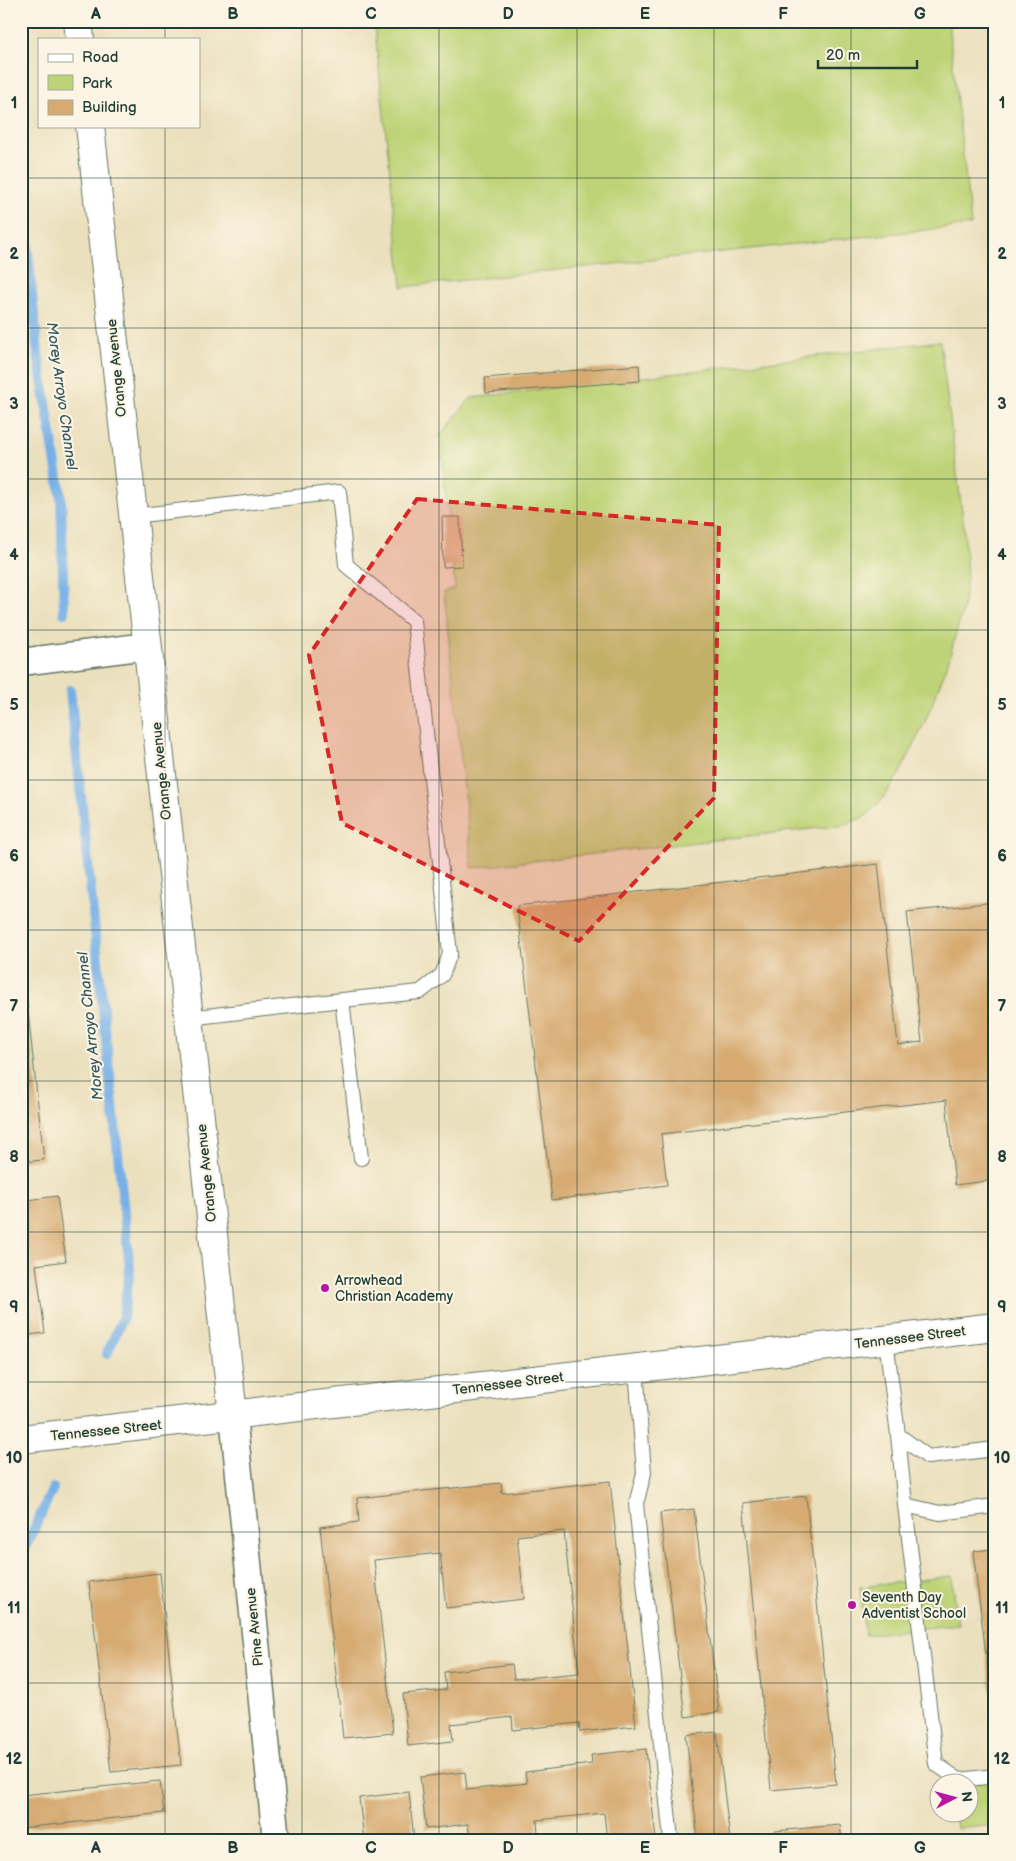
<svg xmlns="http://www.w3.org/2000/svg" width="1016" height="1861" font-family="'Balsamiq Sans',sans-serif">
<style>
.green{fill:#bed377;stroke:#6e8856}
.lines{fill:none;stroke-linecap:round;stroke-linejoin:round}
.stream{stroke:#76b0e7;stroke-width:10}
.building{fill:#d6aa71}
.service-casing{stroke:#667664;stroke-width:16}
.minor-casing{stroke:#667664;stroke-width:29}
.tertiary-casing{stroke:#667664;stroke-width:30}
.secondary-casing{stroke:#667664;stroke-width:30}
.service{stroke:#fff;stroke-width:14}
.minor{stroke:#fff;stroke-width:26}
.tertiary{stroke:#fff;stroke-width:28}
.secondary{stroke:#fff;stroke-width:28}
.marked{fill:#d62828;fill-opacity:0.2;stroke:#d62828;stroke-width:4;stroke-dasharray:10 6;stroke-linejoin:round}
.grid{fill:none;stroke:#1f3d34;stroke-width:1;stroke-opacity:0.55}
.poi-dot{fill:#b5179e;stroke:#fcf5e5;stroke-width:2}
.labels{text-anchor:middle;stroke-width:4;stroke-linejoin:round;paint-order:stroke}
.street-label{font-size:14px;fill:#1f3d34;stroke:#fcf5e5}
.poi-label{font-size:14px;fill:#1f3d34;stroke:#fcf5e5;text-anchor:start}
.water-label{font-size:15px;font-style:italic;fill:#355a61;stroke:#fcf5e5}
.neatline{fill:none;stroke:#1f3d34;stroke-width:2}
.grid-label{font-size:16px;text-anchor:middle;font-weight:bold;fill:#1f3d34}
</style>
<rect width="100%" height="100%" fill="#fcf5e5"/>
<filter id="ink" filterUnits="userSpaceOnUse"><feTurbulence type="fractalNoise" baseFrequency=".02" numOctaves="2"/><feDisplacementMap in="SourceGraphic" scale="10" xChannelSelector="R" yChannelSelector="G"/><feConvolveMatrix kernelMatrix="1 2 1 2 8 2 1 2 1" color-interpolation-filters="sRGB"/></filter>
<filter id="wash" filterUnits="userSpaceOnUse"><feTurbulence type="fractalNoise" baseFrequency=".0096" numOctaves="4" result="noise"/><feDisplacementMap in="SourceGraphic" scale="20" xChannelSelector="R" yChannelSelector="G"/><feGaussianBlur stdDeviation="1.12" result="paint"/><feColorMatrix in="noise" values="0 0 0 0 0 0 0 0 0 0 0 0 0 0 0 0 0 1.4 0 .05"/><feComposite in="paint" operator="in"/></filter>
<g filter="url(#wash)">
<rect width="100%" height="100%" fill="#ebe0bd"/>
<g class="green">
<polygon points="374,21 948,21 971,225 402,287"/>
<polygon points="940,341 964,527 967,577 963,609 947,666 925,722 900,773 881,801 866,816 845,825 472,868 444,592 455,589 440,435 471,398"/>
<polygon points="952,1576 958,1624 865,1635 860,1587"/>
<polygon points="995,1778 995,1825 957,1829 955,1814 968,1814 968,1784 952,1784"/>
</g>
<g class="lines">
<g class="stream">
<polyline points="21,184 38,354 61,495 64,613"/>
<polyline points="70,690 130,1270 123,1317 107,1354"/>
<polyline points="21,1557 53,1488"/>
</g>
</g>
<g id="blocks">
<g class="building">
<polygon points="639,365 640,381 486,393 485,378"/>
<polygon points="442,517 460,517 462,566 443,567"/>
<polygon points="878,864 898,1045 922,1042 907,912 995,902 995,1180 955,1185 946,1100 661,1134 667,1185 552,1200 517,906"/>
<polygon points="24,975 44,1160 21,1162 21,976"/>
<polygon points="57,1196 66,1261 36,1265 45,1333 21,1336 21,1201"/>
<polygon points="610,1481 636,1726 580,1732 579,1723 513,1730 512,1717 451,1724 453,1741 408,1746 403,1694 446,1690 444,1672 512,1664 514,1679 579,1673 564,1531 517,1536 524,1599 446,1608 440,1553 374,1560 393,1733 343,1738 320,1527 359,1522 357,1498 501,1483 502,1493"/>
<polygon points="806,1496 836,1784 771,1790 743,1503"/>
<polygon points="694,1509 719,1712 685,1717 660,1513"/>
<polygon points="995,1549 995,1718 994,1718 973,1551"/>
<polygon points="160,1573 181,1765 111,1772 89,1582"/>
<polygon points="717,1732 730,1840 698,1840 686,1735"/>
<polygon points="646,1749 656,1840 607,1840 604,1813 537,1820 538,1835 496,1840 470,1840 468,1824 426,1829 420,1777 465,1772 467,1790 527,1783 525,1772 592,1764 591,1755"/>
<polygon points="160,1781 164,1813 21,1828 21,1795"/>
<polygon points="409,1792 414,1840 364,1840 359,1798"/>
<polygon points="840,1825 842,1840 776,1840 775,1831"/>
</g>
</g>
</g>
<g filter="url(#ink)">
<use href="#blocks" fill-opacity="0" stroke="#667664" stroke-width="1"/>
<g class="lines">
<g class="service-casing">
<g id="service">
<polyline points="133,516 339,492 346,565 414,621 450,954 442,975 420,992 342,1000"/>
<polyline points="189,1018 342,1000 361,1158"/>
<polyline points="886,1340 898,1435 928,1457 995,1449"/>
<polyline points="636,1369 644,1473 636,1504 671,1840"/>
<polyline points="898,1435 905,1505 940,1513 995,1506"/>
<polyline points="905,1505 936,1764 959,1780 995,1776"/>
</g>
</g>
<g class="minor-casing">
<g id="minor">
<polyline points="21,662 147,646"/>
<polyline points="233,1415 276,1840"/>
</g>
</g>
<g class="tertiary-casing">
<g id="tertiary">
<polyline points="78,21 80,39"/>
<polyline points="90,126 233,1415"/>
</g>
</g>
<g class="secondary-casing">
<polyline id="secondary" points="21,1439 995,1327"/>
</g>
<use href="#service" class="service"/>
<use href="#minor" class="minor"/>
<use href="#tertiary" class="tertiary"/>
<use href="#secondary" class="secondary"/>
</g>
</g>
<path class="marked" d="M417,499L719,525L714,798L579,941L342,823L309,655Z"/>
<path class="grid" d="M165,21V39M302,21V1840M439,21V1840M577,21V1840M714,21V1840M851,21V1840M165,126V1840M21,178H995M21,328H995M21,479H995M21,630H995M21,780H995M21,930H995M21,1081H995M21,1232H995M21,1382H995M21,1532H995M21,1683H995"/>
<g class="poi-dot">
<circle cx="325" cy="1288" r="5"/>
<circle cx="852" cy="1605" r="5"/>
</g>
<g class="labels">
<g class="street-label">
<text transform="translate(116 368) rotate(-96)" y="5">Orange Avenue</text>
<text transform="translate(161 771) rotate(-96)" y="5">Orange Avenue</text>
<text transform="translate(206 1173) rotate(-96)" y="5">Orange Avenue</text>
<text transform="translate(910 1337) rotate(-7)" y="5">Tennessee Street</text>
<text transform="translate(508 1383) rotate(-7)" y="5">Tennessee Street</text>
<text transform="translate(106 1430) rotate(-6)" y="5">Tennessee Street</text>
<text transform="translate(254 1627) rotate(-96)" y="5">Pine Avenue</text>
</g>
<g class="poi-label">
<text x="335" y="1285">Arrowhead<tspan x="335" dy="16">Christian Academy</tspan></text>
<text x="862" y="1602">Seventh Day<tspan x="862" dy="16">Adventist School</tspan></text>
</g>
<g class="water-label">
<text transform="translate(62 396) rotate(82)" y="5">Morey Arroyo Channel</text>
<text transform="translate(90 1026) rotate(-96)" y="5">Morey Arroyo Channel</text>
</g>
</g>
<rect width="1016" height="1861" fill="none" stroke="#fcf5e5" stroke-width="55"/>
<rect x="38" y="38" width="162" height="90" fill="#fcf5e5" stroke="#a4ab9e"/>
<rect x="48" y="54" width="25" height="8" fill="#ffffff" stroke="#a4ab9e"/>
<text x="82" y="62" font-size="15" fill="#1f3d34">Road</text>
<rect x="48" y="75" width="25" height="15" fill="#bed377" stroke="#a4ab9e"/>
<text x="82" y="88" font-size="15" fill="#1f3d34">Park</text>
<rect x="48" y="100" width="25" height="15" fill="#d6aa71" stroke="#a4ab9e"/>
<text x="82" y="112" font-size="15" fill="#1f3d34">Building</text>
<g transform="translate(954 1798) rotate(84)"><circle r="24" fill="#fcf5e5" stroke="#a4ab9e"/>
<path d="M0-4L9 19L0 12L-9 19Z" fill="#b5179e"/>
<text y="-8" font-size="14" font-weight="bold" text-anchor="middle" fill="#1f3d34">N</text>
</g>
<path d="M818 60v8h99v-8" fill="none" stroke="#1f3d34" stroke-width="2.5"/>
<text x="826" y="60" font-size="15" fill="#1f3d34" stroke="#fcf5e5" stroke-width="4" paint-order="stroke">20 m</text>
<rect x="28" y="28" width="960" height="1806" class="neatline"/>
<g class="grid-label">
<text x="96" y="19">A</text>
<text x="233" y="19">B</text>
<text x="371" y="19">C</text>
<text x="508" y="19">D</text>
<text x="645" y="19">E</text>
<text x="783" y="19">F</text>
<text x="920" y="19">G</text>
<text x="14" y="108">1</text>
<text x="1002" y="108">1</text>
<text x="14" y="259">2</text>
<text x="1002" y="259">2</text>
<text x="14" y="409">3</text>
<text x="1002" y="409">3</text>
<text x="14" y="560">4</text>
<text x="1002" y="560">4</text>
<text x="14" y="710">5</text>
<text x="1002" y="710">5</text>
<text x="14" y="861">6</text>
<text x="1002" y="861">6</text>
<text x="14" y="1011">7</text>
<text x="1002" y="1011">7</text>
<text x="14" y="1162">8</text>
<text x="1002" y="1162">8</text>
<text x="14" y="1312">9</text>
<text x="1002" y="1312">9</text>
<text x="14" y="1463">10</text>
<text x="1002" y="1463">10</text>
<text x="14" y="1613">11</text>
<text x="1002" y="1613">11</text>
<text x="14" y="1764">12</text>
<text x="1002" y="1764">12</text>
<text x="96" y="1853">A</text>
<text x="233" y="1853">B</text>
<text x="371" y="1853">C</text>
<text x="508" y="1853">D</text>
<text x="645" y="1853">E</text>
<text x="783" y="1853">F</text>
<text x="920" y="1853">G</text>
</g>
</svg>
